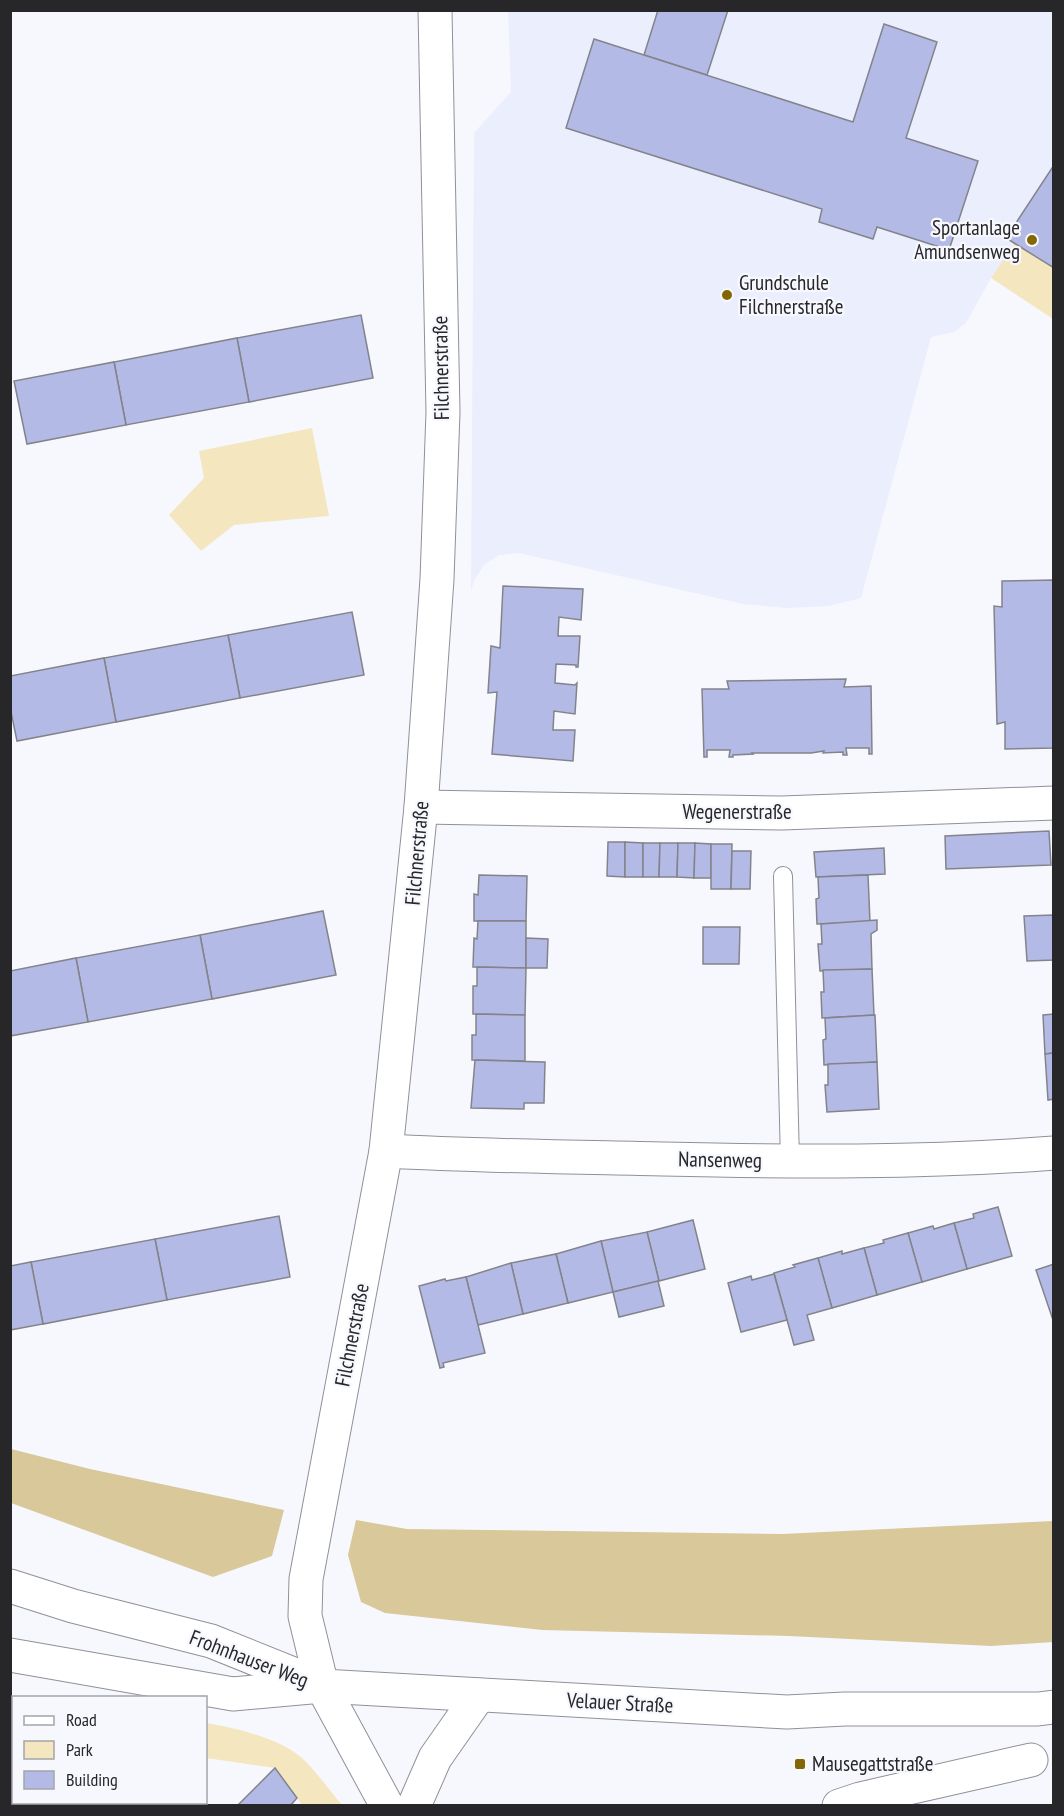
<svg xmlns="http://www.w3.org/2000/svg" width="1064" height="1816" font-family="'PT Sans Narrow',sans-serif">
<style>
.built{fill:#ebeefd}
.green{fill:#f4e6bf}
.forest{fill:#d9c89a}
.building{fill:#b4bae6;stroke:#83848b;stroke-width:1.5}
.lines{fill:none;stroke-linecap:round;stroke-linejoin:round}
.service-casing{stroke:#909198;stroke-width:20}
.minor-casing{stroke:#909198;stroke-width:35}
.secondary-casing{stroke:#909198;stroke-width:35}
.service{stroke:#fff;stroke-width:18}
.minor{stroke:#fff;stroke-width:33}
.secondary{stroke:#fff;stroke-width:33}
.poi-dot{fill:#836700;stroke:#f7f8fe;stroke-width:2}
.labels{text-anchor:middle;stroke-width:4.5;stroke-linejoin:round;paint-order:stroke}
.poi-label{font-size:21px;fill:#27272a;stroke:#f7f8fe;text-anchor:start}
.street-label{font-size:21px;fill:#27272a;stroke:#f7f8fe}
</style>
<rect width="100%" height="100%" fill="#f7f8fe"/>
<polygon class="built" points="508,11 1053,11 1053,165 1006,238 1015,243 991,278 966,323 954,332 931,337 861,598 829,606 788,608 743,604 519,553 499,555 484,565 474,581 471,591 474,133 511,92"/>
<g class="green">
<polygon points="1053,166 1053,319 991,278 1014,244 1006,238"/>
<polygon points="312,428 329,516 234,525 201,551 169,515 204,478 199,451"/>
<path d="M206,1723C236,1728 279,1738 302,1758C317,1772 329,1790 342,1805H302L275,1768L206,1758Z"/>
</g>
<g class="forest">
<polygon points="11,1449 90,1469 284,1510 272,1556 213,1577 11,1503"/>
<polygon points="356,1520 407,1529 782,1534 1053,1521 1053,1642 991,1646 789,1636 542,1630 385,1613 361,1602 348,1555"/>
</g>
<g class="building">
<polygon points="658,10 728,10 707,75 644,55"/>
<polygon points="884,24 937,42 906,138 978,161 949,250 877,227 873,239 819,222 822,209 566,128 594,39 853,122"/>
<polygon points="1054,165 1054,268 1006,238"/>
<polygon points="361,315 373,378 249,402 237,338"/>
<polygon points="237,338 249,402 126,425 114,362"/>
<polygon points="114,362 126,425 27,444 14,381"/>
<polygon points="1054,580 1054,748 1005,749 1005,722 997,724 994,606 1002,607 1002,581"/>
<polygon points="503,586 583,589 581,620 559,617 558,636 580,636 578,667 576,667 576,665 556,664 555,683 575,685 577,683 575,714 554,711 553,730 575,730 573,761 492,754 497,692 488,693 491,646 500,648"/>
<polygon points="352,612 364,675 240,698 228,635"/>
<polygon points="228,635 240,698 116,722 104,658"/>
<polygon points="104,658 116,722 17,741 10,707 10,676"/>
<polygon points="846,679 844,687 871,686 872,754 869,754 869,748 846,748 847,755 843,755 843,752 823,753 824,751 811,753 752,753 753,754 733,755 733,757 729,757 730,750 707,750 707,757 704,757 702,689 729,689 727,681"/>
<polygon points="1049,831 1051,865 946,869 945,836"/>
<polygon points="608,842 625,842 625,877 607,876"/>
<polygon points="625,842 643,843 643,877 625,877"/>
<polygon points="643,843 660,843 659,877 643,877"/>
<polygon points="660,843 678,843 677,877 659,877"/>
<polygon points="678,843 695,843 694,878 677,877"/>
<polygon points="695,843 711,844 711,878 694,878"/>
<polygon points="711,844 732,844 731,889 711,889"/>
<polygon points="884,848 885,874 816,877 814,852"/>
<polygon points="732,851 751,851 750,889 731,889"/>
<polygon points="479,875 527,876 526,921 474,921 474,894 478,895"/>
<polygon points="868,875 870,922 817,924 816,899 819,898 818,877"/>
<polygon points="323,911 336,975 212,999 200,935"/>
<polygon points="1054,915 1054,960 1027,961 1024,916"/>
<polygon points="877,920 877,930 871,934 872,969 820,971 818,944 822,944 821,924"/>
<polygon points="478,921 526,921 526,968 473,967 474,938 477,939"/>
<polygon points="703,927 740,927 739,964 703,964"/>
<polygon points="200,935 212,999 88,1022 76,958"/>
<polygon points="526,938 548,939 547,968 526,968"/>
<polygon points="76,958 88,1022 10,1036 10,971"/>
<polygon points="477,967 526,968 525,1015 473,1014 473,986 477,986"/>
<polygon points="872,969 874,1015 822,1018 821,992 824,992 823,970"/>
<polygon points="476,1014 525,1015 525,1061 472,1060 472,1035 476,1035"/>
<polygon points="1054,1014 1054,1053 1045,1054 1043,1015"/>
<polygon points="875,1015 877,1062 824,1065 823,1040 826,1039 825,1018"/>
<polygon points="1054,1053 1054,1099 1048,1100 1045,1054"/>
<polygon points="475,1060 545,1062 544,1103 524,1103 524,1109 471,1108"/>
<polygon points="877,1062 879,1109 827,1112 825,1085 828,1085 828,1064"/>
<polygon points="998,1207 1012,1256 967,1269 954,1223 974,1218 973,1214"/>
<polygon points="279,1216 290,1277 167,1300 155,1239"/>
<polygon points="693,1220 705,1269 659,1281 647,1232"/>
<polygon points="954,1223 967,1269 922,1282 908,1233 933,1226 934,1229"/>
<polygon points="647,1232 659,1281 613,1292 601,1241"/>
<polygon points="908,1233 922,1282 877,1295 864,1248 884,1243 883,1240"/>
<polygon points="155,1239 167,1300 43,1324 31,1262"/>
<polygon points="601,1241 613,1292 568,1303 556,1254"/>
<polygon points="864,1248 877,1295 832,1308 818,1258 842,1251 842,1254"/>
<polygon points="556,1254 568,1303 523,1314 511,1263"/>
<polygon points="818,1258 832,1308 807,1315 814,1340 794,1345 774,1273 795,1267 793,1265"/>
<polygon points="31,1262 43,1324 10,1330 10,1266"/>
<polygon points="511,1263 523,1314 478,1325 466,1277"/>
<polygon points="1054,1264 1054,1320 1053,1320 1036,1270"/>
<polygon points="774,1274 787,1320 741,1332 728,1283 751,1276 752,1280"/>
<polygon points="466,1277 485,1353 443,1363 444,1367 440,1368 419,1286 445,1279 446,1281"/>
<polygon points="658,1281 664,1306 619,1317 613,1292"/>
<polygon points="275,1768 297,1798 290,1806 237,1806"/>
<polygon points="10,1799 14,1799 14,1802 27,1802 27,1806 10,1806"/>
</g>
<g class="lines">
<g class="service-casing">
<polyline id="service" points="783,876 790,1162"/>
</g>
<g class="minor-casing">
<g id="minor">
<polyline points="421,807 782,813 1054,803"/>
<path d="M386,1151C478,1156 571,1157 663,1159C793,1162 924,1163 1054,1153"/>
<polyline points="387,1806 322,1686 305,1616 306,1579 386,1151 421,807 437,579 443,412 435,10"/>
<polyline points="839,1806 860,1799 1031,1760"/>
</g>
</g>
<g class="secondary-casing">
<g id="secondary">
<polyline points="10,1586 73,1606 211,1641 318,1684"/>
<polyline points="10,1655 233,1694 322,1686 787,1712 845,1709 1038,1709 1054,1707"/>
<polyline points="414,1806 435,1758 479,1695"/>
</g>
</g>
<use href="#service" class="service"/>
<use href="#minor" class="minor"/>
<use href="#secondary" class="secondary"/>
</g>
<g class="poi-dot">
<circle cx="1032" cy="240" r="6"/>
<circle cx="727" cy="295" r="6"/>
<rect x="794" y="1758" width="12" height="12" rx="3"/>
</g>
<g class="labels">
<g class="poi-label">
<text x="1020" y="235" text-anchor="end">Sportanlage<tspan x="1020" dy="24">Amundsenweg</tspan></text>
<text x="739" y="290">Grundschule<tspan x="739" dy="24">Filchnerstraße</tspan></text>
<text x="812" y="1771">Mausegattstraße</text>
</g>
<g class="street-label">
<text transform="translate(441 368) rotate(-91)" y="7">Filchnerstraße</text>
<text x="737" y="819">Wegenerstraße</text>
<text transform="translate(417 853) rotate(-85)" y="7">Filchnerstraße</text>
<text transform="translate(720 1160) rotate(1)" y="7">Nansenweg</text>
<text transform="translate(352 1335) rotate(-79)" y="7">Filchnerstraße</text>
<text transform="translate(249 1659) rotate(21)" y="7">Frohnhauser Weg</text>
<text transform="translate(620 1703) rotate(3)" y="7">Velauer Straße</text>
</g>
</g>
<rect width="1064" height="1816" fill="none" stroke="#27272a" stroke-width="24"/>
<rect x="12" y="1696" width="195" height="108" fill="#f7f8fe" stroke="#a4a4a9" stroke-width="1.5"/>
<rect x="24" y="1716" width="30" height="9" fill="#ffffff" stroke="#a4a4a9" stroke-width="1.5"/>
<text x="66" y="1726" font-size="18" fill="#27272a">Road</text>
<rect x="24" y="1741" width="30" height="18" fill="#f4e6bf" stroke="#a4a4a9" stroke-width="1.5"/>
<text x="66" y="1756" font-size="18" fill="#27272a">Park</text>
<rect x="24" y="1771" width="30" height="18" fill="#b4bae6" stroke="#a4a4a9" stroke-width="1.5"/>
<text x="66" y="1786" font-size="18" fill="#27272a">Building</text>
</svg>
